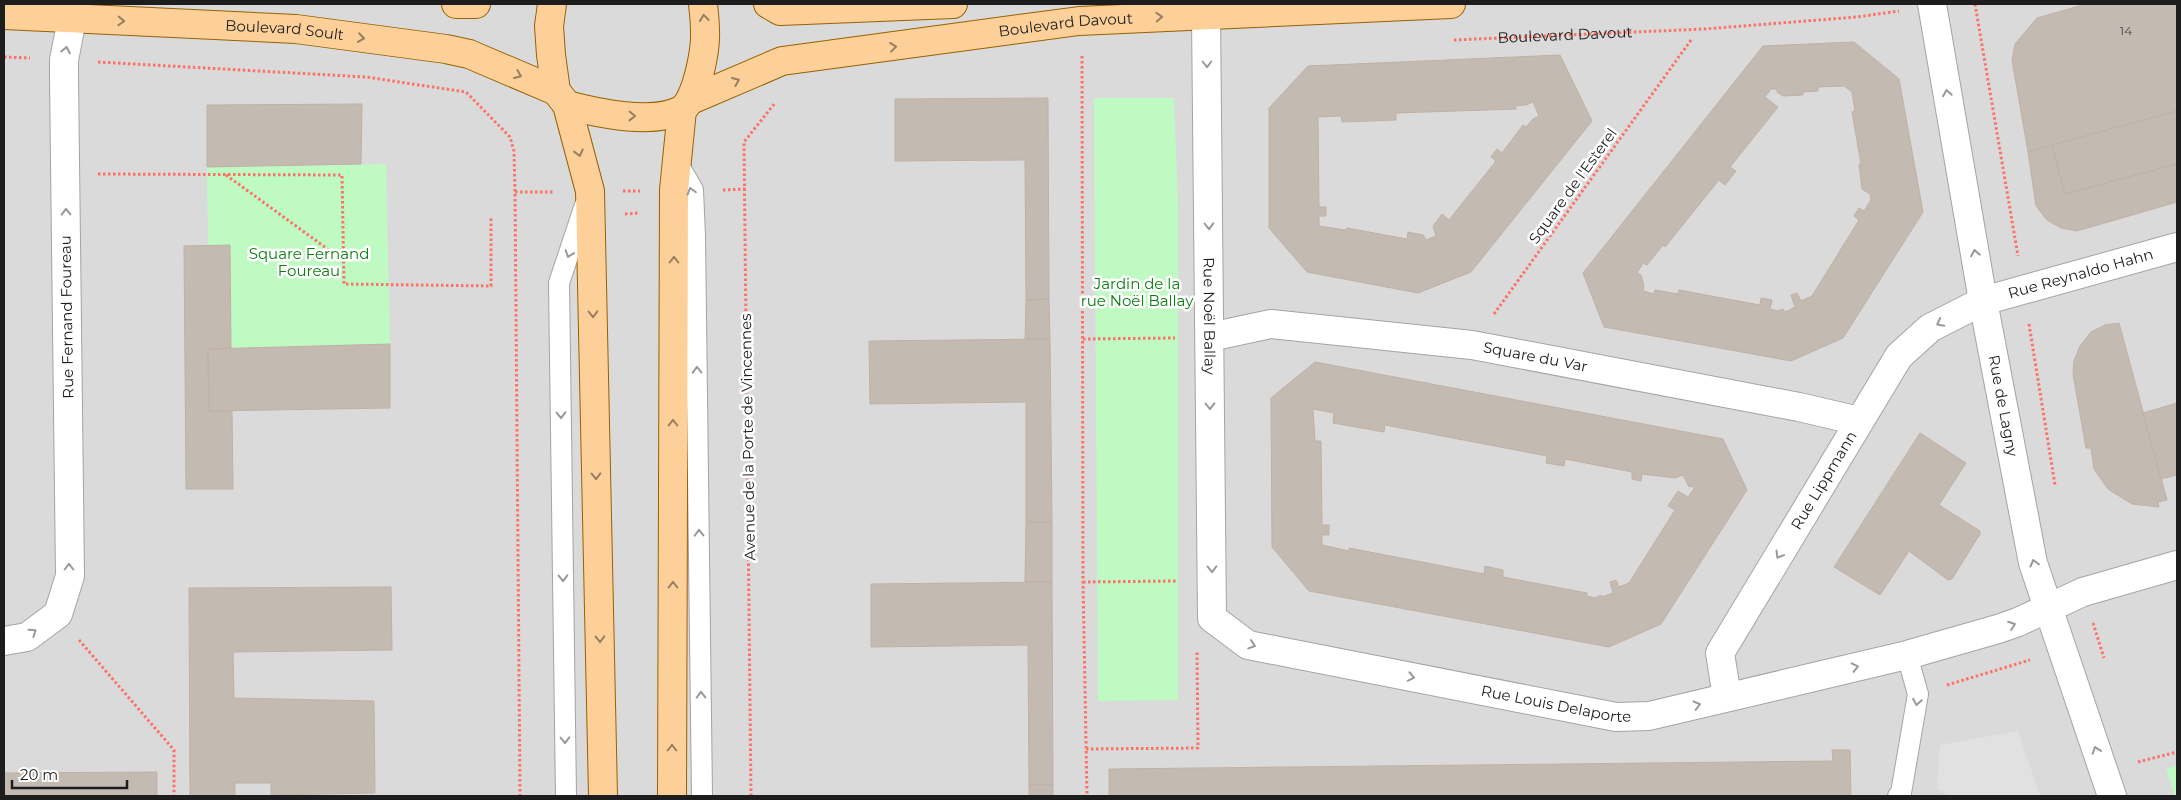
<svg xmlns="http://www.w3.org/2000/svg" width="2181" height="800" font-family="Montserrat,sans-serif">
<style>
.residential{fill:#dbdada}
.park{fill:#befac2}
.parking{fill:#e1e1e1}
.building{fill:#c3bab2;stroke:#c1b0a5;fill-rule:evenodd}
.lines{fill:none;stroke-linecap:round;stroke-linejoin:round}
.service-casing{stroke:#a4a4a4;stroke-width:22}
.pedestrian-casing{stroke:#a4a4a4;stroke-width:30}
.minor-casing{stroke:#a4a4a4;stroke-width:30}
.primary-casing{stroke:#976100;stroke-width:30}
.path{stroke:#fc7266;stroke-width:3;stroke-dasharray:2.5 2.5;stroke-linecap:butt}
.service{stroke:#fff;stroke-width:20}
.pedestrian{stroke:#fff;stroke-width:28}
.minor{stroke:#fff;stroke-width:28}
.primary{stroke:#fdd099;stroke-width:28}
.oneway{stroke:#987f61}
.oneway2{stroke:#999}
.labels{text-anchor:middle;stroke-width:5;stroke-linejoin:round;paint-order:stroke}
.number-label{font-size:12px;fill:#464442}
.street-label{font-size:15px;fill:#1d1d1d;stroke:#fff}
.park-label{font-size:15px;fill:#097d10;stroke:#fff}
</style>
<rect width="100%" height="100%" fill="#efeae3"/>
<rect class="residential" x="4" y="4" width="2173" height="792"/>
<g class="park">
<polygon points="1094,98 1174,98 1178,207 1178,700 1098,701"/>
<polygon points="386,164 390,344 231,348 230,246 208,245 207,167"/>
<polygon points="2177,766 2177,796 2175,796 2166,769"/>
</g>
<polygon class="parking" points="2018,731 2040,796 1950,796 1937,789 1940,745"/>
<g class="building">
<polygon points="2086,4 2177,4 2177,111 2028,152 2012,60 2015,44 2037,18"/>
<path d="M1854,42L1899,79L1923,212L1843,338L1791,361L1604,327L1583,273L1763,46ZM1844,86L1852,92L1855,111L1852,112L1861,164H1859L1862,189L1870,194L1871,200L1864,211L1859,208L1854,216L1859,220L1812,296L1801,301L1797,293L1791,295L1795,307L1785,312L1783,309L1778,311L1770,309L1772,300L1761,298L1760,305L1679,290L1678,294L1655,290L1654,294L1643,291L1644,286L1641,275L1637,273L1643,263L1647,265L1663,245L1665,247L1719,180L1725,185L1736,171L1730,167L1778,107L1765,97L1771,89H1777V92L1783,96L1803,95V92L1818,91V87Z"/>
<path d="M1560,55L1592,121L1471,272L1418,293L1307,272L1269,228V108L1308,66ZM1533,102L1539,116L1533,119L1526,127L1523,125L1502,153L1497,149L1491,157L1496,161L1449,220L1442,214L1433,226L1436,236L1426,240L1423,235L1408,232L1407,239L1347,228L1345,230L1319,226V216H1326V207H1319L1318,117L1341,116L1342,122L1396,120V113L1516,109L1515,106L1526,105Z"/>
<polygon points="1048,98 1049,299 1026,300 1025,160 895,161 895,99"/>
<polygon points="362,104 361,164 207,167 207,105"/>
<polygon points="2177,111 2177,164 2065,194 2052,145"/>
<polygon points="2052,145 2065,194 2177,164 2177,202 2077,231 2061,228 2047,220 2036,206 2028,152"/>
<polygon points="230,245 231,348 208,349 209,411 232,410 233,489 186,489 184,246"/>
<polygon points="1049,299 1050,339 1025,340 1026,300"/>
<polygon points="2119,323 2167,500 2158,502 2159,507 2132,504 2108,489 2094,469 2091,448 2086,448 2073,374 2074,361 2080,346 2091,332 2105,325"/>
<polygon points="1050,339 1052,522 1026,522 1026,402 870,404 869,341"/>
<polygon points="390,344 390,408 209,411 208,349"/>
<path d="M1315,362L1723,439L1747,490L1661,624L1609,647L1309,591L1272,547L1271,398ZM1313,409L1334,413L1333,423L1384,432L1385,425L1547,456L1546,463L1564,466L1565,459L1632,472V479L1641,481L1642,474L1675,478L1683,475L1689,487L1692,486L1694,489L1688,497L1678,491L1668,506L1675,510L1629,583L1619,587L1616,580L1610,582L1613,593L1602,597L1601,595L1595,598L1587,596V593L1503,577V570L1485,566L1484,574L1349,548V551L1322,545V535H1329V525H1322L1321,441H1315Z"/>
<polygon points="2177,403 2177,475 2161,479 2143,413"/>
<polygon points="1920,433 1966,463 1939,505 1980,531 1980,534 1952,579 1948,580 1909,551 1880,595 1834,567"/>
<polygon points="1026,522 1052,522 1052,582 1025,582"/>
<polygon points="1052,582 1053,785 1029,785 1028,645 871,647 871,584"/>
<polygon points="391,587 392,650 233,652 234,698 374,701 375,793 271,795 271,783 235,783 235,796 190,796 189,588"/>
<polygon points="1832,750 1850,750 1851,796 1109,796 1109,769 1833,761"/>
<polygon points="157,772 157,796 4,796 4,773"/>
<rect x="1029" y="785" width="24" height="11"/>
</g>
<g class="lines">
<g class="service-casing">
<g id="service">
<polyline points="677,162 693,190 695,236 702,796"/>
<polyline points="566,796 559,283 585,205"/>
<polyline points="1898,796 1901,793 1918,694 1907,655"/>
</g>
</g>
<g class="pedestrian-casing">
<g id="pedestrian">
<path id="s2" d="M1210,337L1271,324L1472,345L1799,407L1859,421"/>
</g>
</g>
<g class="minor-casing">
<g id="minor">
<path id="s3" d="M1932,4L1983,301L2033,563L2112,796"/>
<path id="s4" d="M1206,15L1212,618L1248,645L1616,717L1649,716L1907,655L1998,629L2018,622L2083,592L2177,565"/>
<polyline points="4,641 27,637 58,614 70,576 64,77 64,60 72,19"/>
<path id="s5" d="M1727,697L1720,653L1899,356L1930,328L1983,301L2177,247"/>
</g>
</g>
<g class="primary-casing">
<g id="primary">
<polyline points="456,4 476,4"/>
<polyline points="552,4 549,26 551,55 556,91 567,105 590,191 603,796"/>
<polyline points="768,4 780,11 953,4"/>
<path id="s6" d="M4,15L296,29L446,49L469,54L556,91"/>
<path id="s7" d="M691,100L782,61L1079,21L1451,4"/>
<path d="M567,105C597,113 653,125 681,110C697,101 706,48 705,31C705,22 704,13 703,4"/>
<polyline points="672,796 674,190 682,110"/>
</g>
</g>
<g class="path">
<polyline points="1975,4 2018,256"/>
<path id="s1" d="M1454,40L1704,29L1857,17L1899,11"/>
<polyline points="1082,56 1083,582 1087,796"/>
<polyline points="4,57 30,58"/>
<polyline points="98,62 366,77 466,92 510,137 514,151 515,192 520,796"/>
<polyline points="98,174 342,175 344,284 491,286 491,217"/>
<polyline points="226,175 344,261"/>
<polyline points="723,190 745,189"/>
<polyline points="623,191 640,191"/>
<polyline points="515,192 555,192"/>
<polyline points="625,214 639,213"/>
<polyline points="1494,314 1691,40"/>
<polyline points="2029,324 2055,485"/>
<polyline points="1083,339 1175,338"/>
<polyline points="1083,582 1177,581"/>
<polyline points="2093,623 2104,658"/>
<polyline points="79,640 174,750 174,796"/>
<polyline points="1947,685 2030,660"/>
<polyline points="1086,749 1198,748 1197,650"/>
<polyline points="2138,762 2177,752"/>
<polyline points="751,796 744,142 775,103"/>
</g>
<use href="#service" class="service"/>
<use href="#pedestrian" class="pedestrian"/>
<use href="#minor" class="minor"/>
<use href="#primary" class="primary"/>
</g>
<defs><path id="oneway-chevron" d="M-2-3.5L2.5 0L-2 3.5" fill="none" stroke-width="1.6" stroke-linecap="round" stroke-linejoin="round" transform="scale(1.25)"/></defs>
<g class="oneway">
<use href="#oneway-chevron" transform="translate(1159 17) rotate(-3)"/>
<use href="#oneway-chevron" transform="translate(704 18) rotate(-96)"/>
<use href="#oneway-chevron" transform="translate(121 21) rotate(2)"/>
<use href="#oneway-chevron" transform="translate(361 38) rotate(8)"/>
<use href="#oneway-chevron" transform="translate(893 47) rotate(-7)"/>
<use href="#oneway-chevron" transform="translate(518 75) rotate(23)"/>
<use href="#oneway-chevron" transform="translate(736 81) rotate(-23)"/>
<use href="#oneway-chevron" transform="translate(632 116) rotate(1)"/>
<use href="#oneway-chevron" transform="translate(579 153) rotate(76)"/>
<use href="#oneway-chevron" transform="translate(674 260) rotate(-90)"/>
<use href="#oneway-chevron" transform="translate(593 314) rotate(89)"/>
<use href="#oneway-chevron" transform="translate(673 423) rotate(-90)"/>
<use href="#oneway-chevron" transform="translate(596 476) rotate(89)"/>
<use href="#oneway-chevron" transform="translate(673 585) rotate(-90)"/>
<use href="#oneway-chevron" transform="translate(600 639) rotate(89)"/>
<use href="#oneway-chevron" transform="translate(672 748) rotate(-90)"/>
</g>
<g class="oneway2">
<use href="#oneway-chevron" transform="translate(66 50) rotate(-79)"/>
<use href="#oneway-chevron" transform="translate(1207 64) rotate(90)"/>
<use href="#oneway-chevron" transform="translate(1947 93) rotate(-100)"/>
<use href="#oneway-chevron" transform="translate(691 191) rotate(-106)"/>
<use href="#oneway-chevron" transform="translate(66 212) rotate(-91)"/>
<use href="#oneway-chevron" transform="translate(1209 226) rotate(89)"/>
<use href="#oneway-chevron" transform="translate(1975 253) rotate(-100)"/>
<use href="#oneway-chevron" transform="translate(569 254) rotate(109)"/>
<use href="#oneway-chevron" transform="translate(1940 323) rotate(152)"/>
<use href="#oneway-chevron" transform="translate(697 370) rotate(-91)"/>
<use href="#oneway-chevron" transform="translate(1210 406) rotate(89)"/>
<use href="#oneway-chevron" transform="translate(561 415) rotate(89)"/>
<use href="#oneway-chevron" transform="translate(699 533) rotate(-91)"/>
<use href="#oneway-chevron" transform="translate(1779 555) rotate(121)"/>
<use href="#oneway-chevron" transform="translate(2034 563) rotate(-105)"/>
<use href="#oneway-chevron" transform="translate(69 567) rotate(-90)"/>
<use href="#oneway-chevron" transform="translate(1212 569) rotate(89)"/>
<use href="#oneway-chevron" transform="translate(563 578) rotate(89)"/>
<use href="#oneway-chevron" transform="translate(2012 625) rotate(-20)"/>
<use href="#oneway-chevron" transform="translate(33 632) rotate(-34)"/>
<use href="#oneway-chevron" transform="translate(1252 645) rotate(18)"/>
<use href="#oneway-chevron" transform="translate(1855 667) rotate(-13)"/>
<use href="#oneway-chevron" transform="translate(1411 677) rotate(11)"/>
<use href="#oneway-chevron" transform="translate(701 695) rotate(-91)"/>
<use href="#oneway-chevron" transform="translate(1917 702) rotate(99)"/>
<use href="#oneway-chevron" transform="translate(1697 705) rotate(-14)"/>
<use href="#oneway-chevron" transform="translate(565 740) rotate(89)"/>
<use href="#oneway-chevron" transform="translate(2096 750) rotate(-109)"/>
</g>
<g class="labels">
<g class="number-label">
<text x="2126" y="35">14</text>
</g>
<g class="street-label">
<text dy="5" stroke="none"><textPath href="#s7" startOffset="385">Boulevard Davout</textPath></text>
<text dy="5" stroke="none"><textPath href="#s6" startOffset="281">Boulevard Soult</textPath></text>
<text dy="5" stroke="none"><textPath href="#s1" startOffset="111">Boulevard Davout</textPath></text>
<text transform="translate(1573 186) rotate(-54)" y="5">Square de l'Esterel</text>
<text dy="5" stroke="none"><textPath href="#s5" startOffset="594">Rue Reynaldo Hahn</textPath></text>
<text transform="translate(67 317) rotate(-91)" y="5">Rue Fernand Foureau</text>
<text dy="5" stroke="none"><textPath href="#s4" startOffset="301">Rue Noël Ballay</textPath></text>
<text dy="5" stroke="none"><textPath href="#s2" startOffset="329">Square du Var</textPath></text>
<text dy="5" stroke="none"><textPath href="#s3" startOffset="408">Rue de Lagny</textPath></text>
<text transform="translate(748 437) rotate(-91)" y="5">Avenue de la Porte de Vincennes</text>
<text dy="5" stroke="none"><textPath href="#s5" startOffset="246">Rue Lippmann</textPath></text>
<text dy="5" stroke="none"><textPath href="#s4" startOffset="962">Rue Louis Delaporte</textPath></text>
</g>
<g class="park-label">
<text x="309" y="259">Square Fernand<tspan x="309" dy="17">Foureau</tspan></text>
<text x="1137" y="289">Jardin de la<tspan x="1137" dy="17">rue Noël Ballay</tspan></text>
</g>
</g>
<rect width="2181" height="800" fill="none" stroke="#1d1d1d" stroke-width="10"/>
<path d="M12 780v8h115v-8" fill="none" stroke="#1d1d1d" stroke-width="2.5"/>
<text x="20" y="780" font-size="15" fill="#1d1d1d" stroke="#ffffff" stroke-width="4" paint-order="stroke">20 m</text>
</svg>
